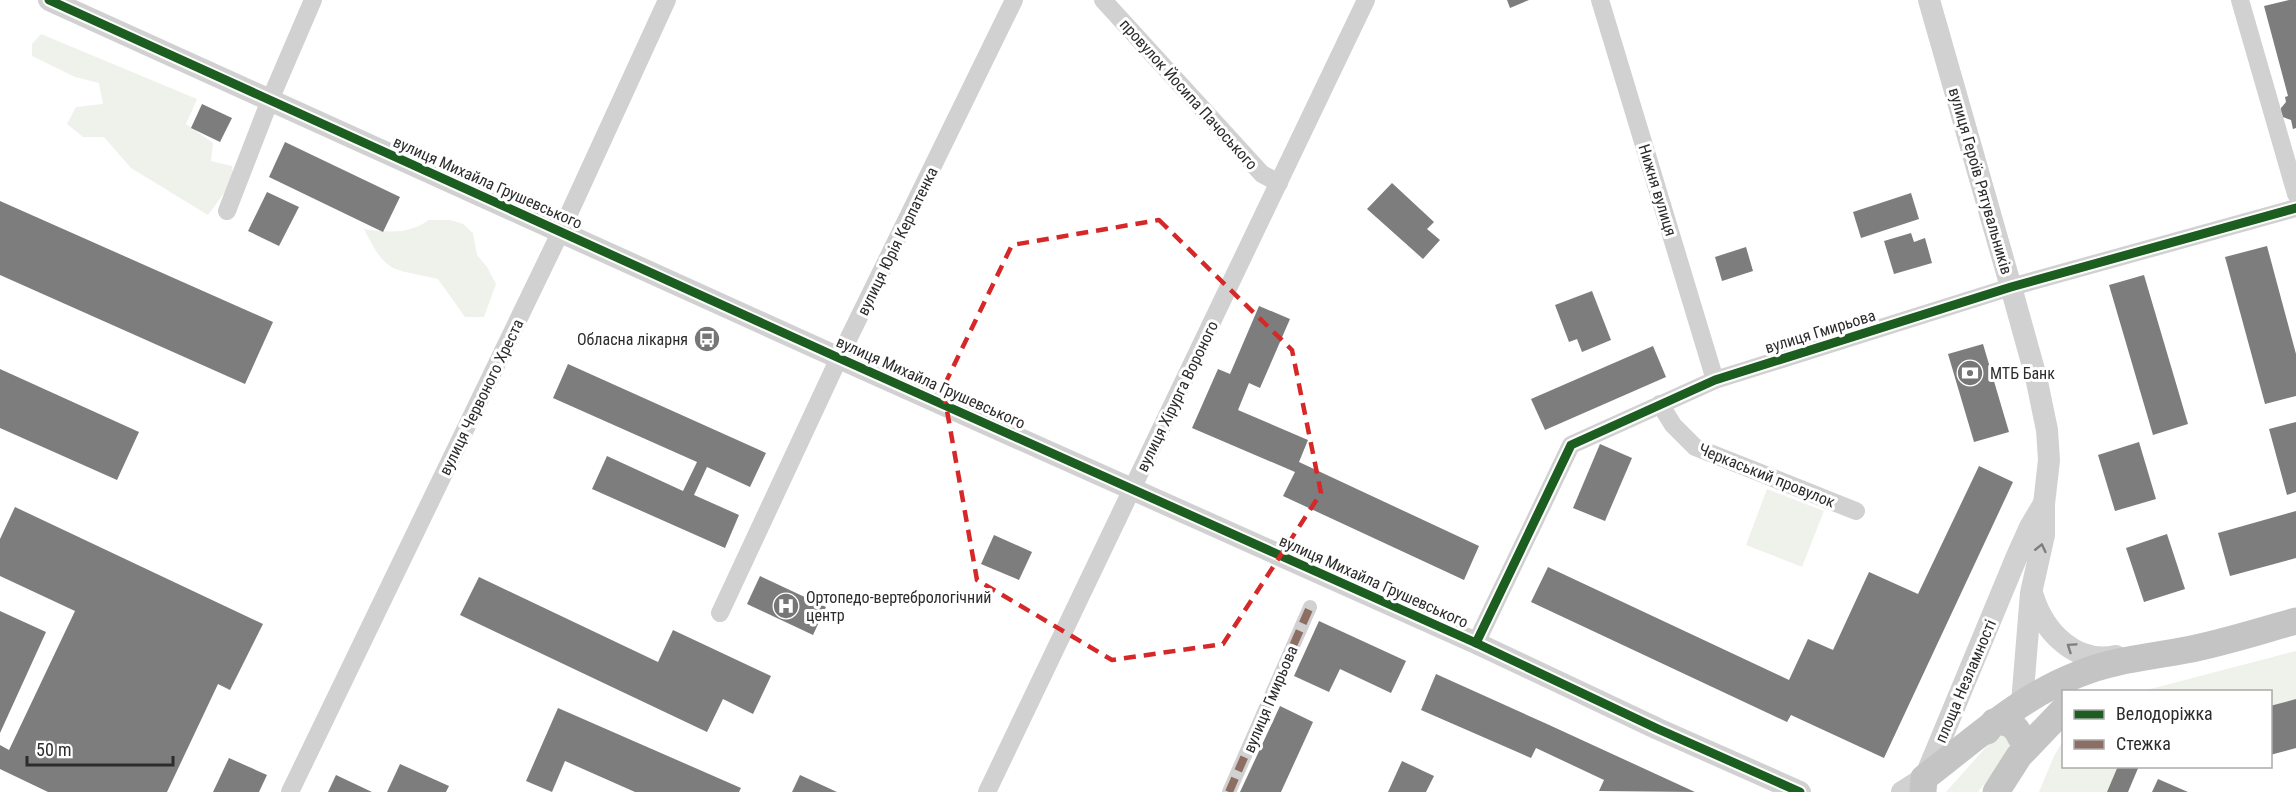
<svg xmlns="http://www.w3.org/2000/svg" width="2296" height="792" font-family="'Roboto Condensed',sans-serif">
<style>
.green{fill:#eff2eb}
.building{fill:#7d7d7d}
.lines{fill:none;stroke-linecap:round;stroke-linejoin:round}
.pedestrian{stroke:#d1d1d1;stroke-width:14}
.minor{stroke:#d1d1d1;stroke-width:18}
.tertiary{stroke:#d1d1d1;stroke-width:22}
.primary{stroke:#c4c4c4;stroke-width:27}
.quiet{stroke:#8d6e63;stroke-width:8;stroke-dasharray:15 8;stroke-linecap:butt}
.cycleway-casing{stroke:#fff;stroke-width:13}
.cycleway{stroke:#1b5e20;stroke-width:9}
.oneway{stroke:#7e7e7e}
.marked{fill:none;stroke:#d62828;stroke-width:4.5;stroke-dasharray:12 8;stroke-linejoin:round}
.labels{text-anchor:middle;stroke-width:6;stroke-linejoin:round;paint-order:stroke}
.street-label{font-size:16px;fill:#2c2c2c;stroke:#fff}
.poi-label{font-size:16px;fill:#2c2c2c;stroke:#fff;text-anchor:start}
</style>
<rect width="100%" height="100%" fill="#fff"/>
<g class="green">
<polygon points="41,34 197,99 186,124 213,143 211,161 232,166 234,179 208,215 131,168 104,137 83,137 67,124 76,107 103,104 99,83 75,77 32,56 32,44"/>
<path d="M429,220H450L463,224L473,233L477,255L487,267L496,284L484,317H465L438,279C391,268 387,275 364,229C389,232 407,235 429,220Z"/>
<polygon points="1767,489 1824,511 1802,567 1746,545"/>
<polygon points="2296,651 2296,699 2271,706 2270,692 2139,692"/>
<polygon points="2003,731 2012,745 2007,756 1978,792 1946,792 1996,736"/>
<polygon points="2063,741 2064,766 2118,767 2107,792 2039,792 2054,756"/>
</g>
<g class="building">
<polygon points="1507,0 1529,0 1510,8"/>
<polygon points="2289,0 2296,0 2296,128 2293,129 2291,120 2283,117 2281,113 2281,108 2286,102 2285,97 2288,96 2264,6"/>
<polygon points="202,104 232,118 220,142 191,128"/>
<polygon points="285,142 400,197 383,232 269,177"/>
<polygon points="1392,183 1434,222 1427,229 1440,240 1423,259 1367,209"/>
<polygon points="267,192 299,207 279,246 248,231"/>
<polygon points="1911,193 1919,219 1861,238 1853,212"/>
<polygon points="0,201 273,322 245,384 0,275"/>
<polygon points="1911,233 1914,242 1925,238 1932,263 1894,274 1884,241"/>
<polygon points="2267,246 2296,354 2296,396 2265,404 2225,257"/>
<polygon points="1746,247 1753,271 1722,281 1715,257"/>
<polygon points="2144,275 2188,424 2153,435 2109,285"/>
<polygon points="1592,291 1611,340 1582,352 1577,339 1569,342 1555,305"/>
<polygon points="1259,306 1290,319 1260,388 1249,383 1238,410 1308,440 1299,462 1479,546 1464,580 1283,496 1295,472 1192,428 1218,369 1230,374"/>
<polygon points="1983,344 2009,432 1974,442 1948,354"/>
<polygon points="1653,346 1666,377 1545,430 1531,399"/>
<polygon points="568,364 766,453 750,487 707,467 694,495 739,515 725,548 592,489 607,456 683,491 697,462 553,398"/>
<polygon points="0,369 139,432 117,480 0,428"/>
<polygon points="2296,422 2296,492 2287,495 2269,429"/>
<polygon points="2139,442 2156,499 2115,511 2098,455"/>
<polygon points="1600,444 1632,458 1605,521 1573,508"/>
<polygon points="1979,466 2013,482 1884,758 1791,715 1787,722 1531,602 1548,567 1789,680 1808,639 1833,650 1869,572 1918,594"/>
<polygon points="15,507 263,624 230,690 218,684 167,792 48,792 0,769 0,745 9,750 75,611 0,576 0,539"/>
<polygon points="2296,511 2296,558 2230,576 2218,533"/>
<polygon points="2167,534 2185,589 2144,602 2126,548"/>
<polygon points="994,535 1032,552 1019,580 981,564"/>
<polygon points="760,576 826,607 813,635 747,604"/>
<polygon points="479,577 658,662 673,630 771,676 753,714 723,699 707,732 460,615"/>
<polygon points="0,611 46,632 0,733"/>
<polygon points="1319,621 1406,661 1391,693 1340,669 1329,692 1294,676"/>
<polygon points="1436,674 1547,724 1695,792 1599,791 1604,780 1536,748 1531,758 1421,710"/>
<polygon points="2296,699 2296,748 2270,755 2270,706"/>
<polygon points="1280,706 1313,722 1281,792 1240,792"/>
<polygon points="558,708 741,788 739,792 635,792 565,761 552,792 526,781"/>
<polygon points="229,758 267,775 259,792 213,792"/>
<polygon points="1402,761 1434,776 1426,792 1388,792"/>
<polygon points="400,764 449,786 446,792 387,792"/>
<polygon points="2118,766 2139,766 2128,792 2107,792"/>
<polygon points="336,775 372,792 328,792"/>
<polygon points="800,775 837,792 792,792"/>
<polygon points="2158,779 2188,792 2152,792"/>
</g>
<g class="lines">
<polyline class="pedestrian" points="1229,792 1310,607"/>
<g class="minor">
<polyline points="1103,0 1262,174 1279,183"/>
<polyline points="1600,0 1715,380"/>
<polyline points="2240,0 2296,194"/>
<polyline points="227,211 270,100 313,0"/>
<polyline points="1660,404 1673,425 1695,447 1856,511"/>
<polyline points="720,613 839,358 1014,0"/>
<polyline points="1476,643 1571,445 1715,380 2011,287 2296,208"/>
<polyline points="290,792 561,231 667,0"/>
<polyline points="987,792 1366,0"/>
</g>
<g class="tertiary">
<polyline points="49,0 839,358 1476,643 1658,729 1800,792"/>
<polyline points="1929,0 2011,287 2036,377 2047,430 2049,460 2044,504 2044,535 2031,593 2022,703"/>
<path d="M2033,596C2044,632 2076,665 2116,656"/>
<polyline points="1924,780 2017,556 2030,527 2043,505"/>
<polyline points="1902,792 1924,778"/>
</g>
<g class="primary">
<path d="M1987,731L1994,722C2006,721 2015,724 2020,736"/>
<path d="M1923,792L1924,778C1974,740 2019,697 2079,674C2113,660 2150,657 2186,650C2223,643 2259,631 2296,621"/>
<polyline points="1996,792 2019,756 2064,709"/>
</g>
<polyline class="quiet" points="1229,792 1310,607"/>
<g class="cycleway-casing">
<g id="cycleway">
<polyline points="49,0 839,358 1476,643 1658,729 1800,792"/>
<polyline points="1476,643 1571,445 1715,380 2011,287 2296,208"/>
</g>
</g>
<use href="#cycleway" class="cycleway"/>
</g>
<defs><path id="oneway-chevron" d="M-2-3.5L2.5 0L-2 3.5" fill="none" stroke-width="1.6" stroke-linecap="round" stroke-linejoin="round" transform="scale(1.5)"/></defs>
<g class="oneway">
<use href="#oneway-chevron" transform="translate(2041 548) rotate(-77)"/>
<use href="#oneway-chevron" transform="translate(2071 647) rotate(-146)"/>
</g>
<path class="marked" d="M1159,220L1292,350L1321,493L1223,644L1112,660L977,580L943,388L1012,245Z"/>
<defs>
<g id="bus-disc" transform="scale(1.35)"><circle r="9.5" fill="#767676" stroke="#fff"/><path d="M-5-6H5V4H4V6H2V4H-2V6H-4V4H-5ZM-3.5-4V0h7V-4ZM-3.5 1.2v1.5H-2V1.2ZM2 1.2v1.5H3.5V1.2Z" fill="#fff"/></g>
<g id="bank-disc" transform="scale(1.35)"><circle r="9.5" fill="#767676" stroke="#fff"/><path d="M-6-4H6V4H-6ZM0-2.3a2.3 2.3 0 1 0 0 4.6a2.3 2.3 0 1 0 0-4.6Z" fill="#fff"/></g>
<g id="hospital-disc" transform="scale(1.35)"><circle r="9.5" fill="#767676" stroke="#fff"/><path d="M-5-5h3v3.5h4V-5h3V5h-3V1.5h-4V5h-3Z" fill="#fff"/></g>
</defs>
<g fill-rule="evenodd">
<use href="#bus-disc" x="707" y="339"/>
<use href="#bank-disc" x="1970" y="373"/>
<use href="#hospital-disc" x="786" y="606"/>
</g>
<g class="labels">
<g class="street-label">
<text transform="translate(1189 94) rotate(48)" y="6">провулок Йосипа Пачоського</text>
<text transform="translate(1981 181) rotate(74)" y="6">вулиця Героїв Рятувальників</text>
<text transform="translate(488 182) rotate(24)" y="6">вулиця Михайла Грушевського</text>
<text transform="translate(1658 190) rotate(73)" y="6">Нижня вулиця</text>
<text transform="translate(897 241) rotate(-64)" y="6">вулиця Юрія Керпатенка</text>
<text transform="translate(1820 331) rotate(-17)" y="6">вулиця Гмирьова</text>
<text transform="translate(931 382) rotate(24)" y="6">вулиця Михайла Грушевського</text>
<text transform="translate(1177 396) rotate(-64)" y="6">вулиця Хірурга Вороного</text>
<text transform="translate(481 397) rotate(-64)" y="6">вулиця Червоного Хреста</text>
<text transform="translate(1767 475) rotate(22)" y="6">Черкаський провулок</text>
<text transform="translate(1374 581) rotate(24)" y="6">вулиця Михайла Грушевського</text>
<text transform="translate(1965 681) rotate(-67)" y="6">площа Незламності</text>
<text transform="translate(1270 699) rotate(-67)" y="6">вулиця Гмирьова</text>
</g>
<g class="poi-label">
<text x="688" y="345" text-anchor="end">Обласна лікарня</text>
<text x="1990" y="379">МТБ Банк</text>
<text x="806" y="603">Ортопедо-вертебрологічний<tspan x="806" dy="18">центр</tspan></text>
</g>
</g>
<rect x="2062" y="690" width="210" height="78" fill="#ffffff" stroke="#ababab" stroke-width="1.5"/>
<rect x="2074" y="710" width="30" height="9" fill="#1b5e20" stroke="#ababab" stroke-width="1.5"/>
<text x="2116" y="720" font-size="18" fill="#2c2c2c">Велодоріжка</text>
<rect x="2074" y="740" width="30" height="9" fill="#8d6e63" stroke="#ababab" stroke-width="1.5"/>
<text x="2116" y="750" font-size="18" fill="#2c2c2c">Стежка</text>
<path d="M27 756v9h146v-9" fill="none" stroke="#2c2c2c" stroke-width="3"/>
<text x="36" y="756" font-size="18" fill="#2c2c2c" stroke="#ffffff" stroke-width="4.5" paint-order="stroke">50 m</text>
</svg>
